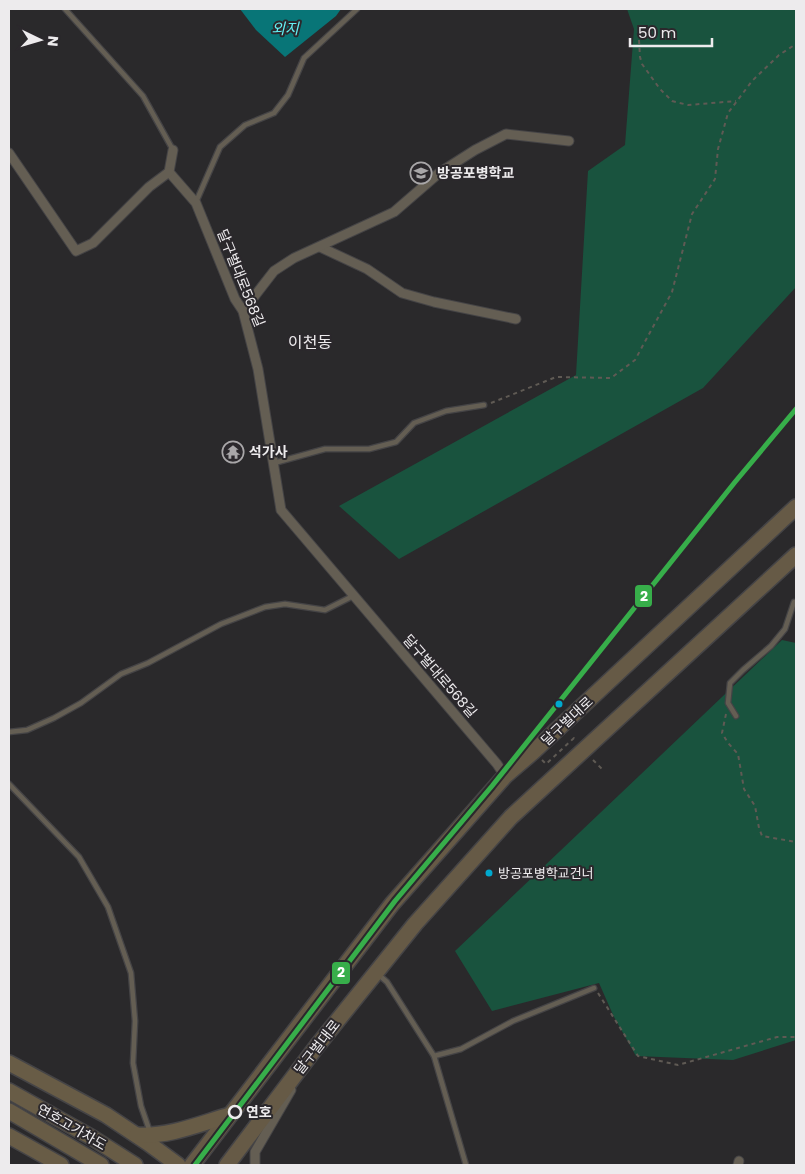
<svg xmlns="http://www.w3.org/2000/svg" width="805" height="1174" font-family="Poppins,'Noto Sans KR',sans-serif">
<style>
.green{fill:#19533e}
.water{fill:#087577}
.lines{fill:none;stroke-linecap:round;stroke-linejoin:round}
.service-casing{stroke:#454446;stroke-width:7}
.minor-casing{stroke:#454446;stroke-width:11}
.primary-casing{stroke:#454446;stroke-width:18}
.trunk-casing{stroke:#454446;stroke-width:18}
.path{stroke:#5f5a54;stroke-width:2;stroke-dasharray:4 4;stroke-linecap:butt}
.service{stroke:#645e53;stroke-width:4.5}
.minor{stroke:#645e53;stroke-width:9}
.primary{stroke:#665a46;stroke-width:15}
.trunk{stroke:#685c46;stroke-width:15}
.metro-1-casing{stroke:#2b282c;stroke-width:9}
.metro-1{stroke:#37ae4a;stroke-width:5}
.bus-dot{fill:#00a9ce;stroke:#2b282c;stroke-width:2}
.stop-dot{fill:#2b282c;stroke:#edebed;stroke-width:2.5}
.labels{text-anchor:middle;stroke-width:4;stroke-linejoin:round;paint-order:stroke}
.bus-label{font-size:13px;fill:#edebed;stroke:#2b282c;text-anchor:start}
.poi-label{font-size:14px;font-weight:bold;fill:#edebed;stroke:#2b282c;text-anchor:start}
.street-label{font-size:14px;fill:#edebed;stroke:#2b282c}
.stop-label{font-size:14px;font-weight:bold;fill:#edebed;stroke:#2b282c;text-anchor:start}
.water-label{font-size:15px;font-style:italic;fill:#64f0f3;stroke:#2b282c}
.quarter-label{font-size:16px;fill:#edebed;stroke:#2b282c}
.line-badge{stroke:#2b282c;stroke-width:2}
.badge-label{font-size:14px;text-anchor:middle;font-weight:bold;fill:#fff}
</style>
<rect width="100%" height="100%" fill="#2a292b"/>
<g class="green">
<polygon points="627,9 796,9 796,287 703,388 399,559 339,506 576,375 588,171 625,145 634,29"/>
<polygon points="782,640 796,643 796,1040 733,1060 636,1056 614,1017 599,983 492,1011 455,951"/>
</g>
<polygon class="water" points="240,9 341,9 336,16 285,57 256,30"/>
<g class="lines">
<g class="service-casing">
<g id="service">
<polyline points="65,9 143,96 173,150"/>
<polyline points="196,202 220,147 245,125 274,113 288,95 304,58 357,9"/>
<polyline points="274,463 325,449 369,449 396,442 414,423 446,411 484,405"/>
<polyline points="736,716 728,703 730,683 743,670 771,646 785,629 794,602"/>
<polyline points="9,732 27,730 54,718 81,703 121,674 148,663 221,624 265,607 285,604 325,610 353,596"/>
<polyline points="9,784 79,857 108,907 131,973 135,1021 133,1063 141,1106 150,1132"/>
<polyline points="379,975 387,982 434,1056 461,1049 513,1021 594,988"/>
<polyline points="434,1056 466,1165"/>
</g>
</g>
<g class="minor-casing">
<g id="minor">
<polyline points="173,150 169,172 196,203 235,299 243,311 258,369 281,510 497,764 505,776"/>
<polyline points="9,153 76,251 93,243 149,187 169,172"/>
<polyline points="320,247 367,269 402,293 434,302 516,319"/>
<polyline points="243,311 274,271 294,258 394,212 439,173 475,150 506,134 569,141"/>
<polyline points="255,1165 255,1152 291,1090"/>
<polyline points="738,1165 739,1161"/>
</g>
</g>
<g class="primary-casing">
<g id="primary">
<polyline points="192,1165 392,904 505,776 533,752 796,507"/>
<polyline points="227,1165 317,1046 415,924 511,817 796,555"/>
</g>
</g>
<g class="trunk-casing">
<g id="trunk">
<polyline points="9,1063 106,1115 148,1143 178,1165"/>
<polyline points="9,1091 91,1137 135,1165"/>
<polyline points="9,1111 101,1165"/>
<path d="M137,1135C169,1137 199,1124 230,1115"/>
<polyline points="9,1136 61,1165"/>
</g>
</g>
<g class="path">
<polyline points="639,40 640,57 642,64 660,89 672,101 688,105 736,101"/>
<polyline points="491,403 556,377 611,378 635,360 672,292 692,214 715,179 718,149 728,113 752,81 779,55 796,44"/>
<polyline points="726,714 722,733 728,743 738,754 744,789 755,806 759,828 762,836 796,842"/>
<polyline points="542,760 546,764 574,738 576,741"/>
<polyline points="593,760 602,769"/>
<polyline points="598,993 638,1056 678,1065 777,1037 796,1037"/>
</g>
<use href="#service" class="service"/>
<use href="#minor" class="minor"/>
<use href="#primary" class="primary"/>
<use href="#trunk" class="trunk"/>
<g class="metro-1-casing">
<polyline id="metro-1" points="195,1165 395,901 492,786 735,482 796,409"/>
</g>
<use href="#metro-1" class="metro-1"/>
</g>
<defs>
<g id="school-ring" transform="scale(1.125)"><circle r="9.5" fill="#2b282c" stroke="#a9a7a9" stroke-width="1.5"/><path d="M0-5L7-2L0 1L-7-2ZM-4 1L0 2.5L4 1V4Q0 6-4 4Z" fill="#a9a7a9"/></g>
<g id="temple-ring" transform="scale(1.125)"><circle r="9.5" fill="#2b282c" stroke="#a9a7a9" stroke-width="1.5"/><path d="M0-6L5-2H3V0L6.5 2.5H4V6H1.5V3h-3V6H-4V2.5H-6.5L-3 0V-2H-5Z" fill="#a9a7a9"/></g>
</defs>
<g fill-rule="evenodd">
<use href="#school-ring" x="421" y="173"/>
<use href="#temple-ring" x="233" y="452"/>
</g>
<g class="bus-dot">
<circle cx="559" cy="704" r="4.5"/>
<circle cx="489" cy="873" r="4.5"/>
</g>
<circle class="stop-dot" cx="235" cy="1112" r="6"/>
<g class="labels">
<g class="bus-label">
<text x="498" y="878">방공포병학교건너</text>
</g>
<g class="poi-label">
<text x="437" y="178">방공포병학교</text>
<text x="249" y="457">석가사</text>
</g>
<g class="street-label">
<text transform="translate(241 278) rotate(68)" y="5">달구벌대로568길</text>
<text transform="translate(440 676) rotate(49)" y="5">달구벌대로568길</text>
<text transform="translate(567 721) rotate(-43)" y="5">달구벌대로</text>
<text transform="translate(317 1047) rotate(-52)" y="5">달구벌대로</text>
<text transform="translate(72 1127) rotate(30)" y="5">연호고가차도</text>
</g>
<g class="stop-label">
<text x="246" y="1117">연호</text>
</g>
<g class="water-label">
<text x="285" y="34">외지</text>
</g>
<g class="quarter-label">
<text x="310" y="348">이천동</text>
</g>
</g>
<g class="line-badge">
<rect x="634" y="584" width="19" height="24" rx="5" fill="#37ae4a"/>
<rect x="331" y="961" width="20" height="24" rx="5" fill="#37ae4a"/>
</g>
<g class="badge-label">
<text x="644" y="601">2</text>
<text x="341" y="977">2</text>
</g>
<rect width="805" height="1174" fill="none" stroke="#edebed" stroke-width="20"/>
<g transform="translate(40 40) rotate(95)" stroke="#2b282c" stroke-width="4" paint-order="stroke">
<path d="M0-4L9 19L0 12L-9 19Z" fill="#edebed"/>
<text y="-8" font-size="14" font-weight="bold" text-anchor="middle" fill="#edebed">N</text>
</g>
<path d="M630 38v8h82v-8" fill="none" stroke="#edebed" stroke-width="2.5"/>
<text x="638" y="38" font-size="15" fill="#edebed" stroke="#2b282c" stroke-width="4" paint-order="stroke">50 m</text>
</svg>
